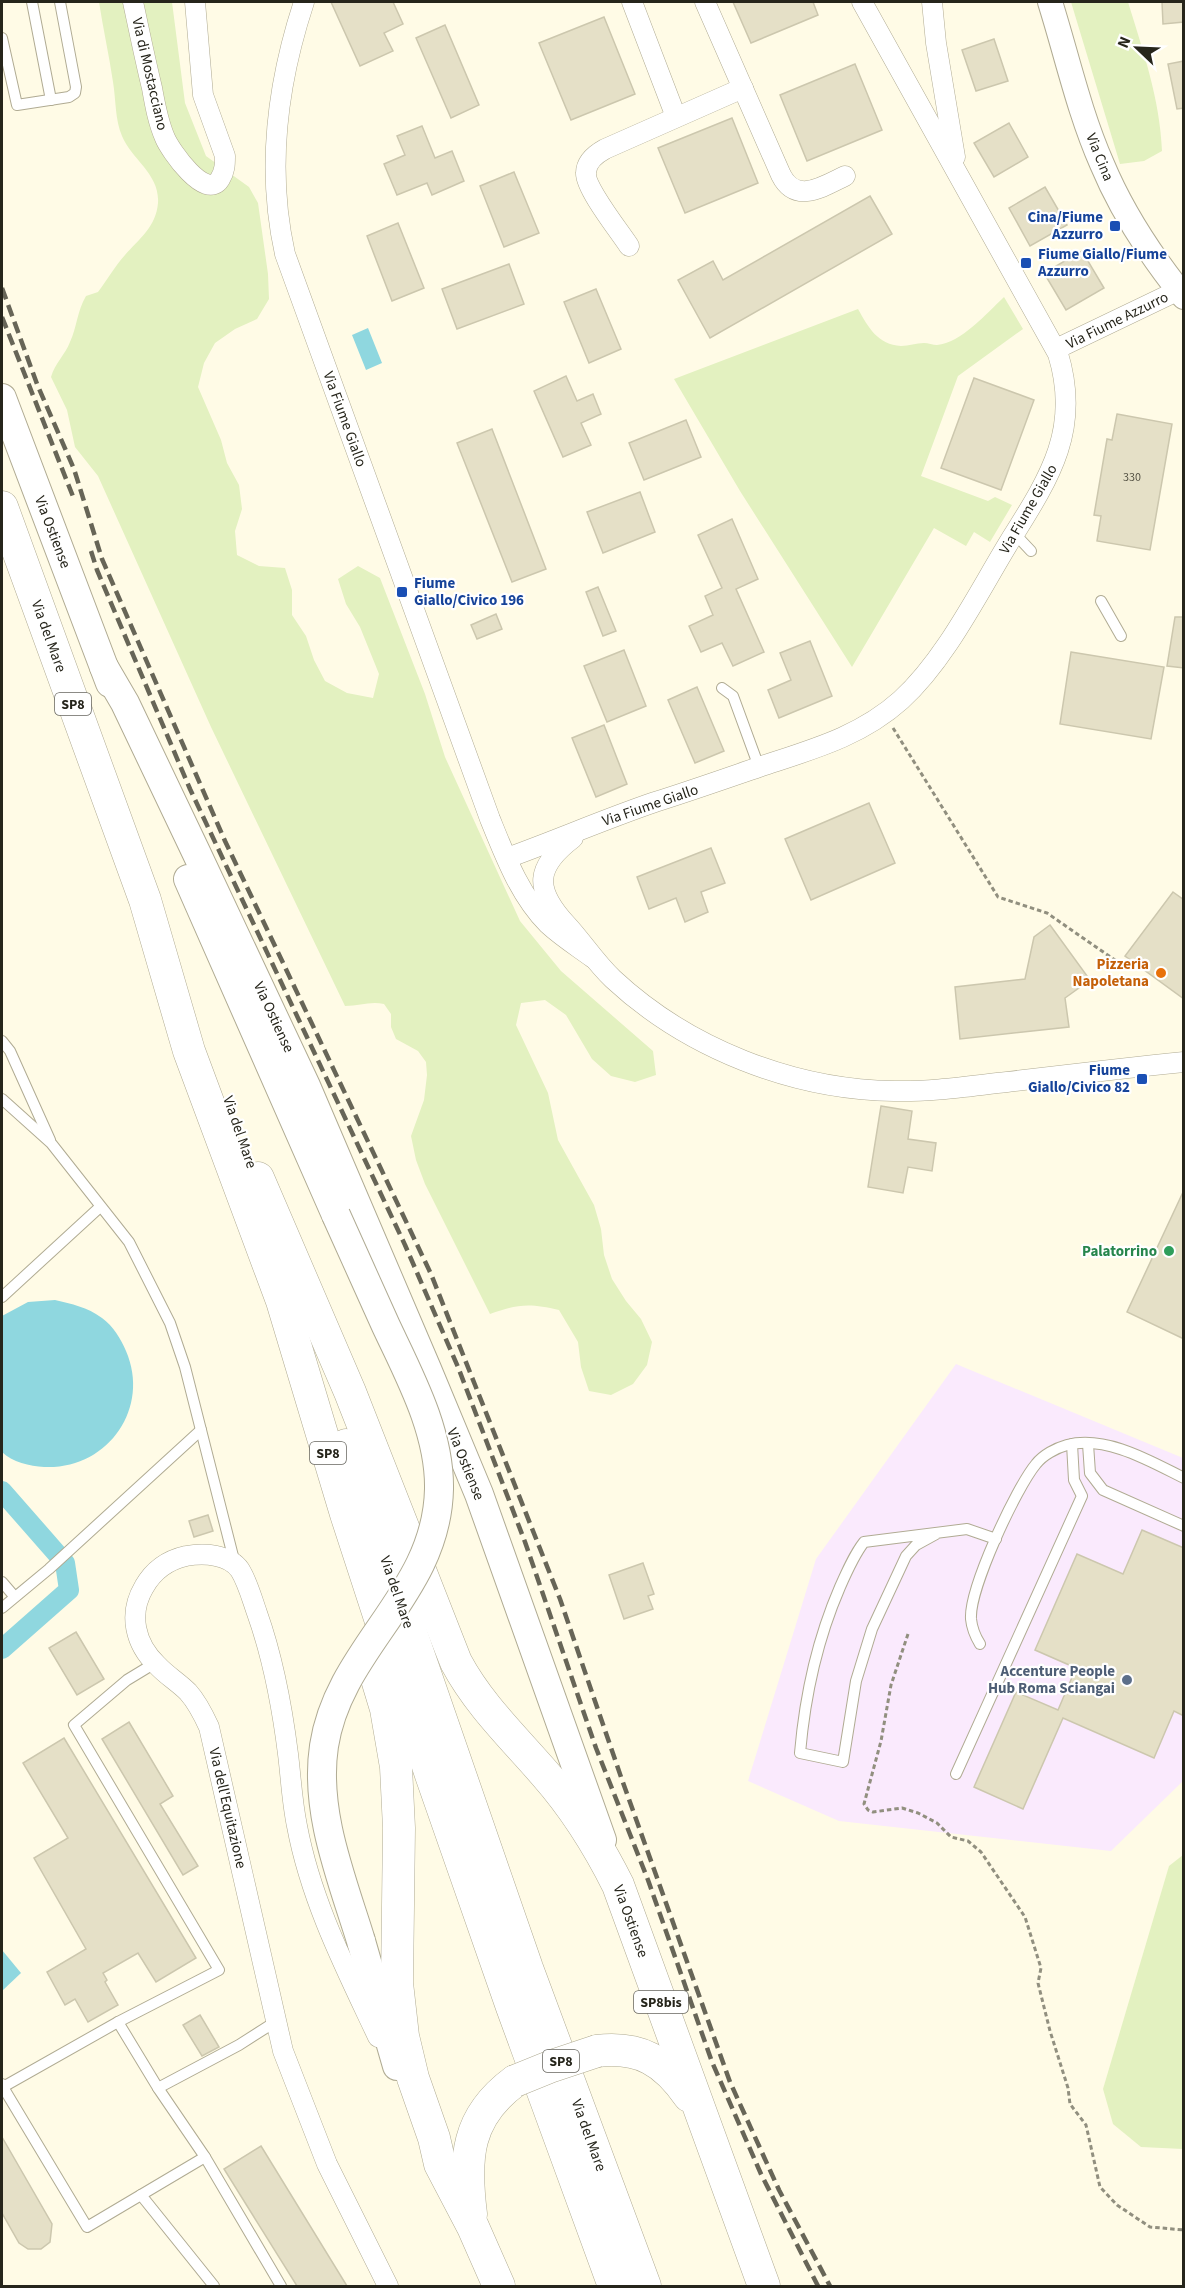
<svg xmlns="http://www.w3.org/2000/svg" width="1185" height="2288" font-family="'Source Sans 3',sans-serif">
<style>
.commercial{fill:#faeafd}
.green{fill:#e3f1c0}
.water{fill:#8fd7df}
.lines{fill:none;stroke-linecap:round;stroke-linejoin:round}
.canal{stroke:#8fd7df;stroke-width:20}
.building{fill:#e5e0c7;stroke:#ccc7ae;stroke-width:1.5}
.service-casing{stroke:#b0ab93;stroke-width:12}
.minor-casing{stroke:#b0ab93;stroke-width:21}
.tertiary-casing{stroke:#b0ab93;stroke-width:26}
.secondary-casing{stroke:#b0ab93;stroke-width:30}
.primary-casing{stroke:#b0ab93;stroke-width:33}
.path{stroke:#918f7f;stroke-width:3;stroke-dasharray:4.5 3;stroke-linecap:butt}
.service{stroke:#fff;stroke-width:10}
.minor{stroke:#fff;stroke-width:20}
.tertiary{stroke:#fff;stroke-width:24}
.secondary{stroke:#fff;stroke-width:28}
.primary{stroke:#fff;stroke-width:32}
.rail{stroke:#676557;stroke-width:4.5;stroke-dasharray:12 6;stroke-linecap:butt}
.secondary-bridge-casing{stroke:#b0ab93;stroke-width:30;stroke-linecap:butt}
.primary-bridge-casing{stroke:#b0ab93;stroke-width:33;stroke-linecap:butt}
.secondary-bridge{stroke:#fff;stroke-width:28}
.primary-bridge{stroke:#fff;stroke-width:32}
.transit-dot{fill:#1a4fb4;stroke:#fff;stroke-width:2}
.food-dot{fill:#e8710a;stroke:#fff;stroke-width:2}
.leisure-dot{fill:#2e9e5b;stroke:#fff;stroke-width:2}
.service-dot{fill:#5c6f8a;stroke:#fff;stroke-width:2}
.labels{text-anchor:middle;stroke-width:4.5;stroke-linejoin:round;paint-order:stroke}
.number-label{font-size:12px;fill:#565446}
.shield{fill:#fff;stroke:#67665f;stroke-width:1.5}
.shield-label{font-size:14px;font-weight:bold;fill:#26251b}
.street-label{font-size:15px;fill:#26251b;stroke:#fff}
.transit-label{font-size:15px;font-weight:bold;fill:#164399;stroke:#fff;text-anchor:end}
.food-label{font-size:15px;font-weight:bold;fill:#c56008;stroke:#fff;text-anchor:end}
.leisure-label{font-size:15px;font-weight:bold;fill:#27864d;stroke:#fff;text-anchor:end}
.service-label{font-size:15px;font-weight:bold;fill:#4e5e75;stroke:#fff;text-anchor:end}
</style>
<rect width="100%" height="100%" fill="#fffbe6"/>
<polygon class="commercial" points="956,1364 1183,1458 1183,1781 1111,1851 839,1821 748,1781 816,1559"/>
<g class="green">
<path d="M99,2H172L185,103L206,156L249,187L258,203L268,274L269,299L257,319L235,329L215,343L204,363L198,387L221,440L227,463L239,485L242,509L235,531L237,555L259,566L285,568L292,590V615L306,636L314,660L325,681L347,693L373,698L379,674L360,627L346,604L338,579L358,566L380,578L425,694L445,757L520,921L561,971L653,1051L656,1075L635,1082L611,1076L592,1059L566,1015L545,1000L521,1003L516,1025L548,1093L558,1140L594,1205L601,1229L604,1255L612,1279L626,1301L641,1319L652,1342L647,1365L633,1384L611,1395L589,1391L581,1367L578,1342L559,1310C530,1303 517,1304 490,1314L425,1184L416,1160L411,1136L424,1100L427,1075L426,1062L418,1051L396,1039L391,1027V1014L384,1004C370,1001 360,1006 345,1006L211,727L98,476L75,447L67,410L51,377C55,363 65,355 70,342C77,327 77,311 86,296L98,292C107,280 115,266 125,255C139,239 156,227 158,203C160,174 132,160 122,136C115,120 116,100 113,82C109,55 103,28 99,2Z"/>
<path d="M1071,2H1128C1143,51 1160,99 1162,151L1144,161L1120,164Z"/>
<path d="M1004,297L1023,329L958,376L921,476L988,501L995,497L1012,505L990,542L974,532L966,546L934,528L852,667L740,491L674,379L858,309C868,327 878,345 901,346C909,346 916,343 924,343C928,343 933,345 937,345C961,343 987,313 1004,297Z"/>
<polygon points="1183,1855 1183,2149 1141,2147 1113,2124 1103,2089 1169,1866"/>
</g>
<g class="water">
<polygon points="368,328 382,363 366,370 352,335"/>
<path d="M55,1300C72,1304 87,1307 102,1318C113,1326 121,1339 126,1351C151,1409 107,1470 44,1467C30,1466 12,1462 2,1452V1316L28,1302Z"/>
<polygon points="2,1950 21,1973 2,1991"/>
</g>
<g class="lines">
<polyline class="canal" points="2,1491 65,1563 69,1590 2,1649"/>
</g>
<g class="building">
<polygon points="331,2 393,2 403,24 384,33 393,51 360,66"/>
<polygon points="733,2 813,2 818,15 751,43"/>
<polygon points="1162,2 1184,2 1184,22 1163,24"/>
<polygon points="604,17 635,94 571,120 539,43"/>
<polygon points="445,25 479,105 451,118 416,38"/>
<polygon points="994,39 1008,81 976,91 962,50"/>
<polygon points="1184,61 1184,108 1177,109 1168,64"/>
<polygon points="855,64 882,130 807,161 780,95"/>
<polygon points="732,118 758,183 685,213 658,148"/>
<polygon points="1009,123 1028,157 994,177 974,143"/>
<polygon points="422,126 435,158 452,151 464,181 432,195 427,183 397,195 384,164 405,155 397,136"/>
<polygon points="514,172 539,233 504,247 480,186"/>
<polygon points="1045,187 1067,225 1030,246 1009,208"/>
<polygon points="870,196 892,234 710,338 678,280 713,261 723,280"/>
<polygon points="398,223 424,288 392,301 367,236"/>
<polygon points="1082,251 1104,288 1066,310 1044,273"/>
<polygon points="509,264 524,304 457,329 442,289"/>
<polygon points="596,289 621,349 589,363 564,302"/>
<polygon points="566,376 577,401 593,394 601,414 581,423 591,445 563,457 534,391"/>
<polygon points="974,378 1034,400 1001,490 941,468"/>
<polygon points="1117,414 1172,424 1150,550 1097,541 1101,516 1094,515 1107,439 1112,440"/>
<polygon points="686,420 701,457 644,480 629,443"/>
<polygon points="492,429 546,569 512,582 457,443"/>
<polygon points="640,492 655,532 603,553 587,512"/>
<polygon points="732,519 758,579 736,589 764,652 733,666 722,643 701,652 689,626 713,615 705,596 722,588 698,535"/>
<polygon points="598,587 616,631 603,636 586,592"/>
<polygon points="496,614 502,629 477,639 471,625"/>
<polygon points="1175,617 1184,617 1184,668 1167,666"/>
<polygon points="810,641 832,696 779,718 768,690 791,680 780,653"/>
<polygon points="624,650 646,706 607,722 584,666"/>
<polygon points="1071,652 1164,667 1151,739 1060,724"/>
<polygon points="697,687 724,751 695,763 668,700"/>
<polygon points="604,725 627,784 596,797 572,738"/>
<polygon points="869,803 895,863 811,900 785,839"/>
<polygon points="711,848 725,883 701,892 708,912 685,922 676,898 649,909 637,877"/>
<polygon points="1173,892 1184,900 1184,999 1125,956"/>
<polygon points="1050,925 1090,980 1065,998 1069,1027 960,1039 955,987 1025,979 1034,937"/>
<polygon points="881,1106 912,1111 908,1139 936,1143 932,1171 908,1167 903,1193 868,1187"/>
<polygon points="1184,1190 1184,1339 1127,1312"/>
<polygon points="208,1515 213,1531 194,1537 189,1521"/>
<polygon points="1142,1530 1184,1548 1184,1716 1174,1711 1154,1758 1063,1718 1023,1809 974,1787 1016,1692 1058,1710 1076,1668 1035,1650 1077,1554 1123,1574"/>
<polygon points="643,1563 654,1594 648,1596 653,1609 624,1619 609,1575"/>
<polygon points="76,1632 104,1679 77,1695 49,1648"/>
<polygon points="129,1722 173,1796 160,1804 198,1866 183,1875 102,1739"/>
<polygon points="64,1738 196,1958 156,1982 138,1953 103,1973 107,1980 105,1982 118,2005 88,2022 75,1999 65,2005 47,1972 86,1949 34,1858 68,1838 23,1763"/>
<polygon points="200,2015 219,2047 202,2056 183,2025"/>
<polygon points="2,2137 52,2224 50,2242 41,2249 28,2249 19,2243 2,2213"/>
<polygon points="261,2146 347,2286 297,2286 224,2169"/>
</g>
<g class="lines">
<g class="service-casing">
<g id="service">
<polyline points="32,2 51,100"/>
<polyline points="2,38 17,105 69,97 75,93 76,87 60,2"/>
<polyline points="1015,534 1031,551"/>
<polyline points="1101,601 1121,636"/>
<polyline points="722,688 733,696 759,767"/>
<polyline points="2,1041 10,1051 50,1140"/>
<polyline points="2,1099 51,1143 129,1242 170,1323 185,1367 235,1564"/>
<polyline points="2,1297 100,1207"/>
<polyline points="1088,1444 1090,1473 1103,1490 1184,1526"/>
<path d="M936,1534L916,1545L906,1556L872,1629L856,1681L843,1762L800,1753C805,1695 817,1640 840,1587C847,1571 854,1555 864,1542L967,1529L996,1539"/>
<polyline points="2,1582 14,1596"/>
<polyline points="2,1608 49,1569 201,1430"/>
<path d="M980,1644C975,1636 972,1629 971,1619C969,1589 1016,1488 1036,1464C1043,1455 1056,1448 1067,1445C1106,1435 1150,1461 1184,1478"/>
<polyline points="956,1774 1082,1496 1074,1480 1072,1444"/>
<polyline points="118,2022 158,2088 205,2157 281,2286"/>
<polyline points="2,2084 3,2087 118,2022 219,1970 74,1725 127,1680 155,1663"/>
<polyline points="3,2087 87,2227 205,2157"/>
<polyline points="158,2088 239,2045 275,2022"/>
<polyline points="141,2195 214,2286"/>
</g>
</g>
<g class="minor-casing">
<g id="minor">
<path d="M133,2C139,30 145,59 152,88C155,105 158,122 165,138C170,150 206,202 220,179C225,171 225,164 225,156L203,95L195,2"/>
<path d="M304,2C277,84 266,169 285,254L490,819C505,856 520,896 548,924C562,937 578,947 593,958"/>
<polyline points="632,2 676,117"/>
<path d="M705,2L781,175C796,205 824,186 845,176"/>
<polyline points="932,2 936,43 955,157"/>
<path d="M629,246C620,232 585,188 586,173C586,161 596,154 605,149L743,88"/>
<polyline points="1056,349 1179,290"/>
<path d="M573,838C535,867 534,889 566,924C582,941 595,962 613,979C687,1048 793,1090 894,1091C932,1092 970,1086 1007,1082C1066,1075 1125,1068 1184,1062"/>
<path d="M507,858C557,840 605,819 655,802C690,791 724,779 759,767C810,750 860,737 901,700C946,659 979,591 1011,539C1050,477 1081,429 1058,354L862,2"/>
<path d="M378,2037C346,1969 311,1901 297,1826C292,1802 291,1778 288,1754C282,1706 273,1658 257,1613C252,1599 248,1583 240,1570C229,1554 204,1553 186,1556C168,1560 153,1571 144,1587C128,1614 135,1644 157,1665C166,1675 178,1682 188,1692C197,1702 203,1714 209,1727L283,2051L327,2164L388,2286"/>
</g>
</g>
<g class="tertiary-casing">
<path id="tertiary" d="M1050,2C1067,56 1079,112 1102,164C1122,212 1151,256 1184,297"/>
</g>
<g class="secondary-casing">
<g id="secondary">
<polyline points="2,398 110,683"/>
<polyline points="104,667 125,703 196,852 306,1086 427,1369 479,1494 602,1840"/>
<polyline points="188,879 336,1215"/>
<polyline points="361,1941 397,2066"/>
</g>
</g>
<g class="primary-casing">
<g id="primary">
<polyline points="2,507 145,900 189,1051 282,1301 346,1514 431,1775 512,2007 614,2286"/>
<path d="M258,1178L350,1392L456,1662C479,1705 513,1737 545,1774C575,1808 598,1845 618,1885L764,2286"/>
<polyline points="346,1445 527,1968 645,2286"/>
<polyline points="370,1656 386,1709 396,1767 399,1828 397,1983 403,2036 413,2078 434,2138 440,2164 473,2227 499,2286"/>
<path d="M597,2051C640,2046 665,2061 689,2096"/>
<path d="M471,2214C464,2158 466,2117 515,2081"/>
</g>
</g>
<g class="path">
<polyline points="893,728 998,897 1047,913 1122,965"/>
<polyline points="908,1634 891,1685 881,1741 864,1804 868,1810 873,1812 902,1808 918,1813 937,1823 951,1837 968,1841 981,1852 1025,1917 1041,1968 1038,1983 1050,2031 1068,2088 1070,2104 1086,2125 1100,2187 1117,2205 1150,2227 1184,2230"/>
</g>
<use href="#service" class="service"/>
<use href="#minor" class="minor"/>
<use href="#tertiary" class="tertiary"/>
<use href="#secondary" class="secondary"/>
<use href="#primary" class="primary"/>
<g class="rail">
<polyline points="2,288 37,384 74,469 102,559 225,841 431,1274 560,1599 621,1777 730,2082 779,2190 830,2286"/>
<polyline points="2,317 74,499"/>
<polyline points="91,551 97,570 190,789 405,1245 458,1367 525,1542 596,1748 648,1880 712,2062 761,2174 818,2286"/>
</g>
<g class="secondary-bridge-casing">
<path id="secondary-bridge" d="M336,1215C353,1252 369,1289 386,1326C410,1377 440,1432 439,1489C437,1594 339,1647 324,1746C314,1812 342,1879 361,1941"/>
</g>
<g class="primary-bridge-casing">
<polyline id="primary-bridge" points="515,2081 552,2066 597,2051"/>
</g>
<use href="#secondary-bridge" class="secondary-bridge"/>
<use href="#primary-bridge" class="primary-bridge"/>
</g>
<g class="transit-dot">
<rect x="1109" y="220" width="12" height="12" rx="3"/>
<rect x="1020" y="257" width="12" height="12" rx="3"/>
<rect x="396" y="586" width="12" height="12" rx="3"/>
<rect x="1136" y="1073" width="12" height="12" rx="3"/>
</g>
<circle class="food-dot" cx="1161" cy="973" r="6"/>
<circle class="leisure-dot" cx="1169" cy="1251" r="6"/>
<circle class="service-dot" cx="1127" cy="1680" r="6"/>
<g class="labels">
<g class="number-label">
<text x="1132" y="481">330</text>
</g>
<g class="shield">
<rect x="55" y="693" width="36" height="22" rx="4.5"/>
<rect x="310" y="1442" width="36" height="22" rx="4.5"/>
<rect x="634" y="1991" width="54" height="22" rx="4.5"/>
<rect x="543" y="2050" width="36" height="22" rx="4.5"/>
</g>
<g class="shield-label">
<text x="73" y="709">SP8</text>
<text x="328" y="1458">SP8</text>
<text x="661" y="2007">SP8bis</text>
<text x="561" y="2066">SP8</text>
</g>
<g class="street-label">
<text transform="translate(150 74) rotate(77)" y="5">Via di Mostacciano</text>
<text transform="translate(1100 157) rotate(68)" y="5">Via Cina</text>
<text transform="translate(1117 320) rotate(-26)" y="5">Via Fiume Azzurro</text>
<text transform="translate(345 419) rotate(70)" y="5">Via Fiume Giallo</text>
<text transform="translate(1028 509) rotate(-60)" y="5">Via Fiume Giallo</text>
<text transform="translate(53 532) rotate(69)" y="5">Via Ostiense</text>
<text transform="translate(49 636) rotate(70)" y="5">Via del Mare</text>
<text transform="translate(650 805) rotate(-19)" y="5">Via Fiume Giallo</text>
<text transform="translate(274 1017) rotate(65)" y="5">Via Ostiense</text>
<text transform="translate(240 1132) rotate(71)" y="5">Via del Mare</text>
<text transform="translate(466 1464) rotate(68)" y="5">Via Ostiense</text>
<text transform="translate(397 1592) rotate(71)" y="5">Via del Mare</text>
<text transform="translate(228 1808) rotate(77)" y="5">Via dell'Equitazione</text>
<text transform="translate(631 1921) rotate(70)" y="5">Via Ostiense</text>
<text transform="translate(589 2135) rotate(70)" y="5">Via del Mare</text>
</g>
<g class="transit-label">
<text x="1103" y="222">Cina/Fiume<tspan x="1103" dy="17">Azzurro</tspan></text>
<text x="1038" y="259" text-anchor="start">Fiume Giallo/Fiume<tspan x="1038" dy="17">Azzurro</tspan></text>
<text x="414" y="588" text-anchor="start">Fiume<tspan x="414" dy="17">Giallo/Civico 196</tspan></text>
<text x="1130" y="1075">Fiume<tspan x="1130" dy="17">Giallo/Civico 82</tspan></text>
</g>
<g class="food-label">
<text x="1149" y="969">Pizzeria<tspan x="1149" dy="17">Napoletana</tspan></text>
</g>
<g class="leisure-label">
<text x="1157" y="1256">Palatorrino</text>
</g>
<g class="service-label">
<text x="1115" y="1676">Accenture People<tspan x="1115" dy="17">Hub Roma Sciangai</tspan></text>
</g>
</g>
<rect width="1185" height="2288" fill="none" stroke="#26251b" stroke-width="6"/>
<g transform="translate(1137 48) rotate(293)" stroke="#ffffff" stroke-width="4.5" paint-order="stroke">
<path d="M0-4.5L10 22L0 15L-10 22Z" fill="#26251b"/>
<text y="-9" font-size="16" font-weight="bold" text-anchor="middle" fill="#26251b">N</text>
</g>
</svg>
